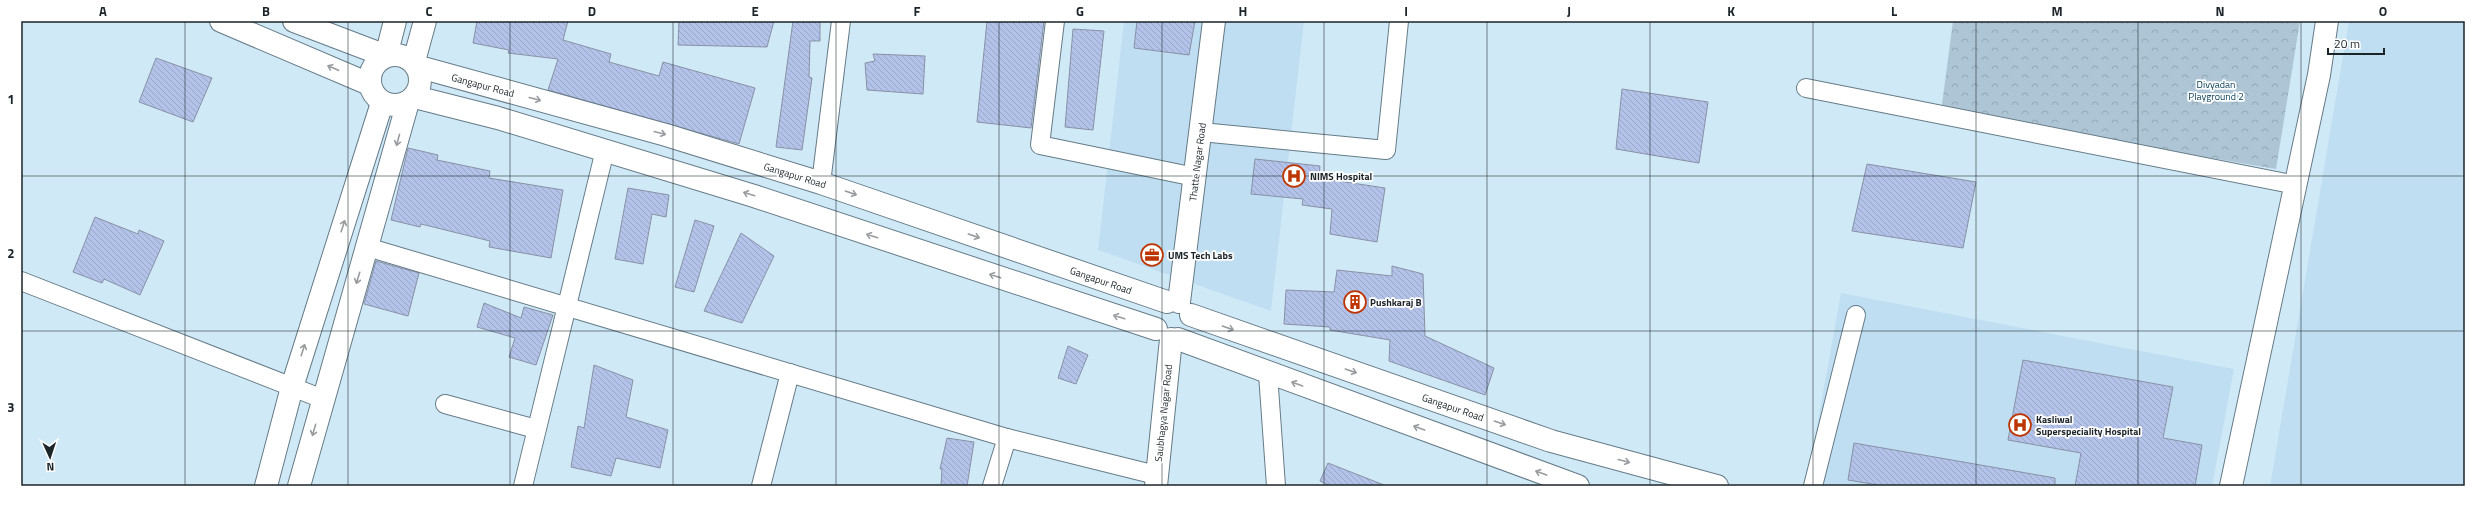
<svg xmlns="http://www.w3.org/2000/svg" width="2486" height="507" font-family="'Titillium Web',sans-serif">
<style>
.built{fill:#bfdef1}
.forest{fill:url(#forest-crowns)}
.building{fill:url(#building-back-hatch);stroke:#8891a6}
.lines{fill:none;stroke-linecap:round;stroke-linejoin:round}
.minor-casing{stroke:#657b88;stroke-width:20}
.tertiary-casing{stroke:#657b88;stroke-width:24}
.primary-casing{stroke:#657b88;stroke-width:24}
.minor{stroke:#fff;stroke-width:18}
.tertiary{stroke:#fff;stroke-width:22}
.primary{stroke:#fff;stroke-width:22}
.oneway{stroke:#989c9f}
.grid{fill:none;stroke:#1b2429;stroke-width:1;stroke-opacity:0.55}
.labels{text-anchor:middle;stroke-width:3.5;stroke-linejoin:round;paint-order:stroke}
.park-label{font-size:10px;fill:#0b415a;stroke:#fff}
.street-label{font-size:10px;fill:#1b2429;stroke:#fff}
.poi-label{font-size:10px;font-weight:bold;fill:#1b2429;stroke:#fff;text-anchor:start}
.neatline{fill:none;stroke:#1b2429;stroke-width:1.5}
.grid-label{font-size:13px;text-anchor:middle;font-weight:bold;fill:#1b2429}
</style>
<defs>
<pattern id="forest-crowns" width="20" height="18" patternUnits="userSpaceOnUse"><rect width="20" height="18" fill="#adc5d4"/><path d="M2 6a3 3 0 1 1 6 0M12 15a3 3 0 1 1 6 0" fill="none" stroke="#94a9b6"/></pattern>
<pattern id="building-back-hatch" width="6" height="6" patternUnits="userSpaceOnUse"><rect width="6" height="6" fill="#b3c2e8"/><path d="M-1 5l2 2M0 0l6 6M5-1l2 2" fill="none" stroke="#99a7c7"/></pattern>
</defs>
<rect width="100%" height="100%" fill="#d0e9f7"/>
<g class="built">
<polygon points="1124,21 1304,21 1271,311 1098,250"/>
<polygon points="2349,21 2465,21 2465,486 2270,486"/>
<polygon points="1841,293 2234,369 2212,486 1829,486 1807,482"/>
</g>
<polygon class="forest" points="1953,21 2300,21 2276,169 1941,112"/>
<g class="building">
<polygon points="477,21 568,21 563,40 611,54 609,62 659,76 663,62 755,88 739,144 548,90 558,59 508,53 509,50 473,43"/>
<polygon points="679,21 774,21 767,47 678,45"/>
<polygon points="793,21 820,21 820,41 810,41 809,77 812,78 802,150 776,147"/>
<polygon points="987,21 1044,21 1031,128 977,122"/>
<polygon points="1137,21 1195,21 1189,55 1134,48"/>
<polygon points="1073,29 1104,31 1093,130 1065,127"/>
<polygon points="873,54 925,56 923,94 867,90 865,63 875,61"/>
<polygon points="156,58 212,78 193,122 139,102"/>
<polygon points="1622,89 1708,102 1699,163 1616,149"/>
<polygon points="408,148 438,155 437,160 490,171 489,178 563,190 551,258 489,247 490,241 421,224 420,227 391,220"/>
<polygon points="1255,159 1320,166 1319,178 1385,188 1377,242 1330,234 1332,209 1302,205 1303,199 1251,194"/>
<polygon points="1867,164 1976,182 1963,248 1852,231"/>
<polygon points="628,188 669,195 666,217 652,214 643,264 615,259"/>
<polygon points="95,217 138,234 139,230 164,241 140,295 104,279 102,283 73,272"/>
<polygon points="695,220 714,226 694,292 675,287"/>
<polygon points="741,233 774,256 742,323 704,311"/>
<polygon points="376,261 419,273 408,316 364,304"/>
<polygon points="1392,266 1423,274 1425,336 1494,368 1485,395 1389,361 1390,340 1330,330 1330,327 1284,324 1286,290 1334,292 1337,270 1392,276"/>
<polygon points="484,303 521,318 524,307 553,315 536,365 509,357 515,338 477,327"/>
<polygon points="1068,346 1088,355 1076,384 1058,378"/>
<polygon points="2023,360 2173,387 2163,438 2202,445 2195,486 2075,486 2081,453 2008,440"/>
<polygon points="594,365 633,380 626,417 668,430 660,468 616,458 611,476 571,467 578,426 584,428"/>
<polygon points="947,438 974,442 967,486 941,486 942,469 940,469"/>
<polygon points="1854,443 2055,478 2055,486 1884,486 1848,480"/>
<polygon points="1328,463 1384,485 1384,486 1331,486 1320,481"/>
</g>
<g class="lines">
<g class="minor-casing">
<g id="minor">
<polyline points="1055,21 1040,145 1195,177"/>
<polyline points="1806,88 2296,185"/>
<polyline points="1201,132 1386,150 1399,21"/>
<polyline points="821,183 841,21"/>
<polyline points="367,247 1007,438"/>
<polyline points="21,281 323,399"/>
<polyline points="1268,374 1276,486"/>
<polyline points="445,404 536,429"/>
<polyline points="523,486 605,150"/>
<polyline points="761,486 790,373"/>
<polyline points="992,486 1007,438 1156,475"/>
<polyline points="1813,486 1856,315"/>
</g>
</g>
<g class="tertiary-casing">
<g id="tertiary">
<polyline points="386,56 395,21"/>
<polyline points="414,61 425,21"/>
<polyline points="1179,302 1214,21"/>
<polyline points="266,486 292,387 382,103"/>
<polyline points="299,486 408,102"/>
<polyline points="1156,486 1171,339"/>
<polyline points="2231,486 2319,75 2327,21"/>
</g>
</g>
<g class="primary-casing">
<g id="primary">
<polyline points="221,21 369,84"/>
<polyline points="294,21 386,56"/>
<circle cx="395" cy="80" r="25"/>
<polyline points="416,66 666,135 821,183 1167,302"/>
<polyline points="415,97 498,118 754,196 1156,329"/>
<polyline points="1191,315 1551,441 1717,486"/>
<polyline points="1178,339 1578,486"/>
</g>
</g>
<use href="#minor" class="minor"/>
<use href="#tertiary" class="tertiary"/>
<use href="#primary" class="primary"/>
</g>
<defs><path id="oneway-shaft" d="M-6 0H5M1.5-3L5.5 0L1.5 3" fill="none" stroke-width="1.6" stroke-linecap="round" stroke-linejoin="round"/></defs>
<g class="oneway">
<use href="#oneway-shaft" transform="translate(333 68) rotate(-157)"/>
<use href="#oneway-shaft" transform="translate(535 99) rotate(15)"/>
<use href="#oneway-shaft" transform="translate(660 133) rotate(15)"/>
<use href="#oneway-shaft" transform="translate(398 140) rotate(105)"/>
<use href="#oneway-shaft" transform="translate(851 193) rotate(19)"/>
<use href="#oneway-shaft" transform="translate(749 194) rotate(-163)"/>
<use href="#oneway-shaft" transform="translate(343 226) rotate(-72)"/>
<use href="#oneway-shaft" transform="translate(872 236) rotate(-162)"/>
<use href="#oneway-shaft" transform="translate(974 236) rotate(19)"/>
<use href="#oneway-shaft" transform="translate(995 276) rotate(-162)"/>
<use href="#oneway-shaft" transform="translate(358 278) rotate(107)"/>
<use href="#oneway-shaft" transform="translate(1119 317) rotate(-162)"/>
<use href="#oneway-shaft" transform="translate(1228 328) rotate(19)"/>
<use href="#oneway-shaft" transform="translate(303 350) rotate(-72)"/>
<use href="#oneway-shaft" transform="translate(1351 371) rotate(19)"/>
<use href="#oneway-shaft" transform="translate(1297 384) rotate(-160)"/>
<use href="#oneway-shaft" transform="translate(1500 423) rotate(19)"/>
<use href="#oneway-shaft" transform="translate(1419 428) rotate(-160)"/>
<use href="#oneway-shaft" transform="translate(314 430) rotate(106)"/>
<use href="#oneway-shaft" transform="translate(1624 461) rotate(15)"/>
<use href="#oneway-shaft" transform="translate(1541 473) rotate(-160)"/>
</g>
<path class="grid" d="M185,21V486M348,21V486M510,21V486M673,21V486M836,21V486M999,21V486M1162,21V486M1324,21V486M1487,21V486M1650,21V486M1813,21V486M1976,21V486M2138,21V486M2301,21V486M21,176H2465M21,331H2465"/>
<defs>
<g id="hospital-ring" transform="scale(1.15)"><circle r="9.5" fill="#fff" stroke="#bd3401" stroke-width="1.5"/><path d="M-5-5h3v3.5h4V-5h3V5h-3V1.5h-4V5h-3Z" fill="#bd3401"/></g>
<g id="office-ring" transform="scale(1.15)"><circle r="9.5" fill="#fff" stroke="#bd3401" stroke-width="1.5"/><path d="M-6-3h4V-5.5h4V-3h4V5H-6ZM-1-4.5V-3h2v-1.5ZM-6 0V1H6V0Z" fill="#bd3401"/></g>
<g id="building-ring" transform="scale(1.15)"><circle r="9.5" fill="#fff" stroke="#bd3401" stroke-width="1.5"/><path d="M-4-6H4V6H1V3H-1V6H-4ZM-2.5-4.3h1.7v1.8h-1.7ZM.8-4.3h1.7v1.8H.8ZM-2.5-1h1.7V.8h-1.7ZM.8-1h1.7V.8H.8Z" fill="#bd3401"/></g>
</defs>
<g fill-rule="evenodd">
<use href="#hospital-ring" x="1294" y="176"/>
<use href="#office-ring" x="1152" y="255"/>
<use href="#building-ring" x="1355" y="302"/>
<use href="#hospital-ring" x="2020" y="425"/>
</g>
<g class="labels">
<g class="park-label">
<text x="2216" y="88">Divyadan<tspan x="2216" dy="12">Playground 2</tspan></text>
</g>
<g class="street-label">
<text transform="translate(483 85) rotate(15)" y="4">Gangapur Road</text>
<text transform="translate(1197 162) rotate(-83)" y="4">Thatte Nagar Road</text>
<text transform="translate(795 175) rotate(17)" y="4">Gangapur Road</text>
<text transform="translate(1101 280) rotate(19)" y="4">Gangapur Road</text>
<text transform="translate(1453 407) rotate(19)" y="4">Gangapur Road</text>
<text transform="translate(1163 413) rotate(-84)" y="4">Saubhagya Nagar Road</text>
</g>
<g class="poi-label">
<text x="1310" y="180">NIMS Hospital</text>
<text x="1168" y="259">UMS Tech Labs</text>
<text x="1370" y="306">Pushkaraj B</text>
<text x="2036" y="423">Kasliwal<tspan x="2036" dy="12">Superspeciality Hospital</tspan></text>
</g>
</g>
<rect width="2486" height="507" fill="none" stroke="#ffffff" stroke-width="44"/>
<g transform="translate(50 457) rotate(177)" stroke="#ffffff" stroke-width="3" paint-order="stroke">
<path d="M0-3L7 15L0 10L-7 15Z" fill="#1b2429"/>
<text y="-6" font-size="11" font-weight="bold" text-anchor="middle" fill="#1b2429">N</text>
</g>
<path d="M2328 48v6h56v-6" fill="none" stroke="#1b2429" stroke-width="2"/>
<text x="2334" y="48" font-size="12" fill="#1b2429" stroke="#ffffff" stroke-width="3" paint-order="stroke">20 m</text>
<rect x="22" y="22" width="2442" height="463" class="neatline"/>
<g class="grid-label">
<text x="103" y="16">A</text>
<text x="266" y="16">B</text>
<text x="429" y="16">C</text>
<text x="592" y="16">D</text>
<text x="755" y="16">E</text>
<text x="917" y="16">F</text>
<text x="1080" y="16">G</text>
<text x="1243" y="16">H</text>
<text x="1406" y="16">I</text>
<text x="1569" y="16">J</text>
<text x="1731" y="16">K</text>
<text x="1894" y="16">L</text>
<text x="2057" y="16">M</text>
<text x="2220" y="16">N</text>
<text x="2383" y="16">O</text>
<text x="11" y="104">1</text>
<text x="11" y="258">2</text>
<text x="11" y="412">3</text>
</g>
</svg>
